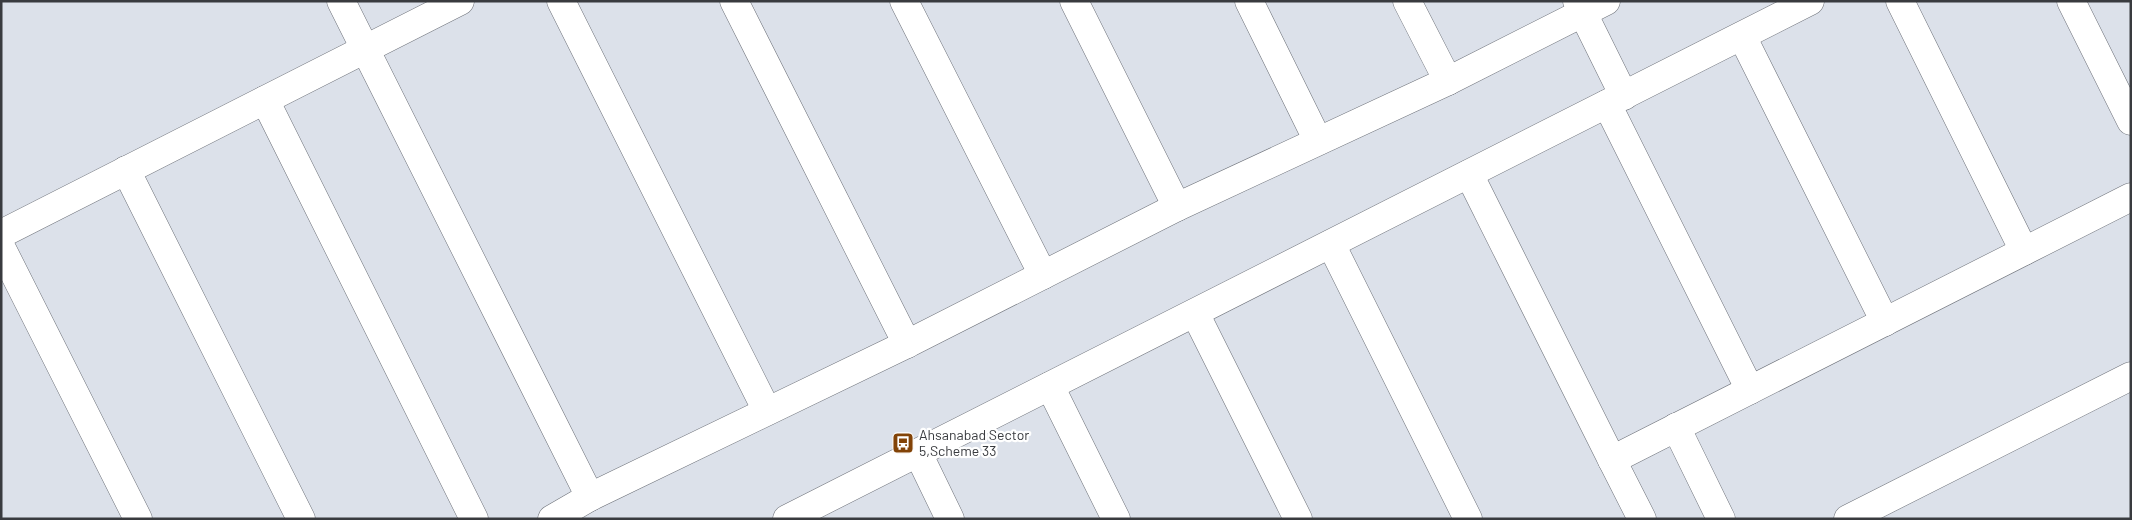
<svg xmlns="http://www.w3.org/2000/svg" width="2132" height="520" font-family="Barlow,sans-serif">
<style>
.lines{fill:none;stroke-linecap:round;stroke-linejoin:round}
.minor-casing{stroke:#6e727a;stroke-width:29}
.minor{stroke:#fff;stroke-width:28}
.labels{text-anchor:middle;stroke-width:4.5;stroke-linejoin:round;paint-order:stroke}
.poi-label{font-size:14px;fill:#393b3f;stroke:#fff;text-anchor:start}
</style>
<rect width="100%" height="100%" fill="#dce1ea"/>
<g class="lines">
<g class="minor-casing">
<g id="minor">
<polyline points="341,1 590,497"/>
<polyline points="561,1 767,411"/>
<polyline points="734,1 907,344"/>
<polyline points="904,1 1043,275"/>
<polyline points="1074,1 1177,207"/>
<polyline points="1249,1 1318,141"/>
<polyline points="1407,1 1448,81"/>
<polyline points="1577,1 1624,96"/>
<polyline points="1900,1 2024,251"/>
<polyline points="2071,1 2131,121"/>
<polyline points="1742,36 1885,322"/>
<polyline points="265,100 474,519"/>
<polyline points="1607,104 1750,390"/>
<polyline points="126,170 301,519"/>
<polyline points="1469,174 1612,460"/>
<polyline points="1,234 460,1"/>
<polyline points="1331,244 1468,519"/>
<polyline points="1,247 138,519"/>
<polyline points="1195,313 1298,519"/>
<polyline points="1050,386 1116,519"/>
<polyline points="1676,427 1721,519"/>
<polyline points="918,453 950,519"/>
<polyline points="552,519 590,497 907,344 1177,207 1448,81 1606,1"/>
<polyline points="787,519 1810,1"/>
<polyline points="1642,519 1612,460 2131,197"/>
<polyline points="1848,519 2131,376"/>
</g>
</g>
<use href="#minor" class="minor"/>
</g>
<defs>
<g id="bus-square" transform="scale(1.125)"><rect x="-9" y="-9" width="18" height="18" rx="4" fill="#824307" stroke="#fff"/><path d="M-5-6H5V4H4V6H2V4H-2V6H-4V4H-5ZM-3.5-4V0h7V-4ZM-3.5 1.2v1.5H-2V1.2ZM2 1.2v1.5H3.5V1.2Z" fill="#fff"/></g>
</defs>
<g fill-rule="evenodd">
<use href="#bus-square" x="903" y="443"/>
</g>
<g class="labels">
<g class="poi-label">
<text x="919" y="440">Ahsanabad Sector<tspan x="919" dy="16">5,Scheme 33</tspan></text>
</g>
</g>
<rect width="2132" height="520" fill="none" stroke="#393b3f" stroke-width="5"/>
</svg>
